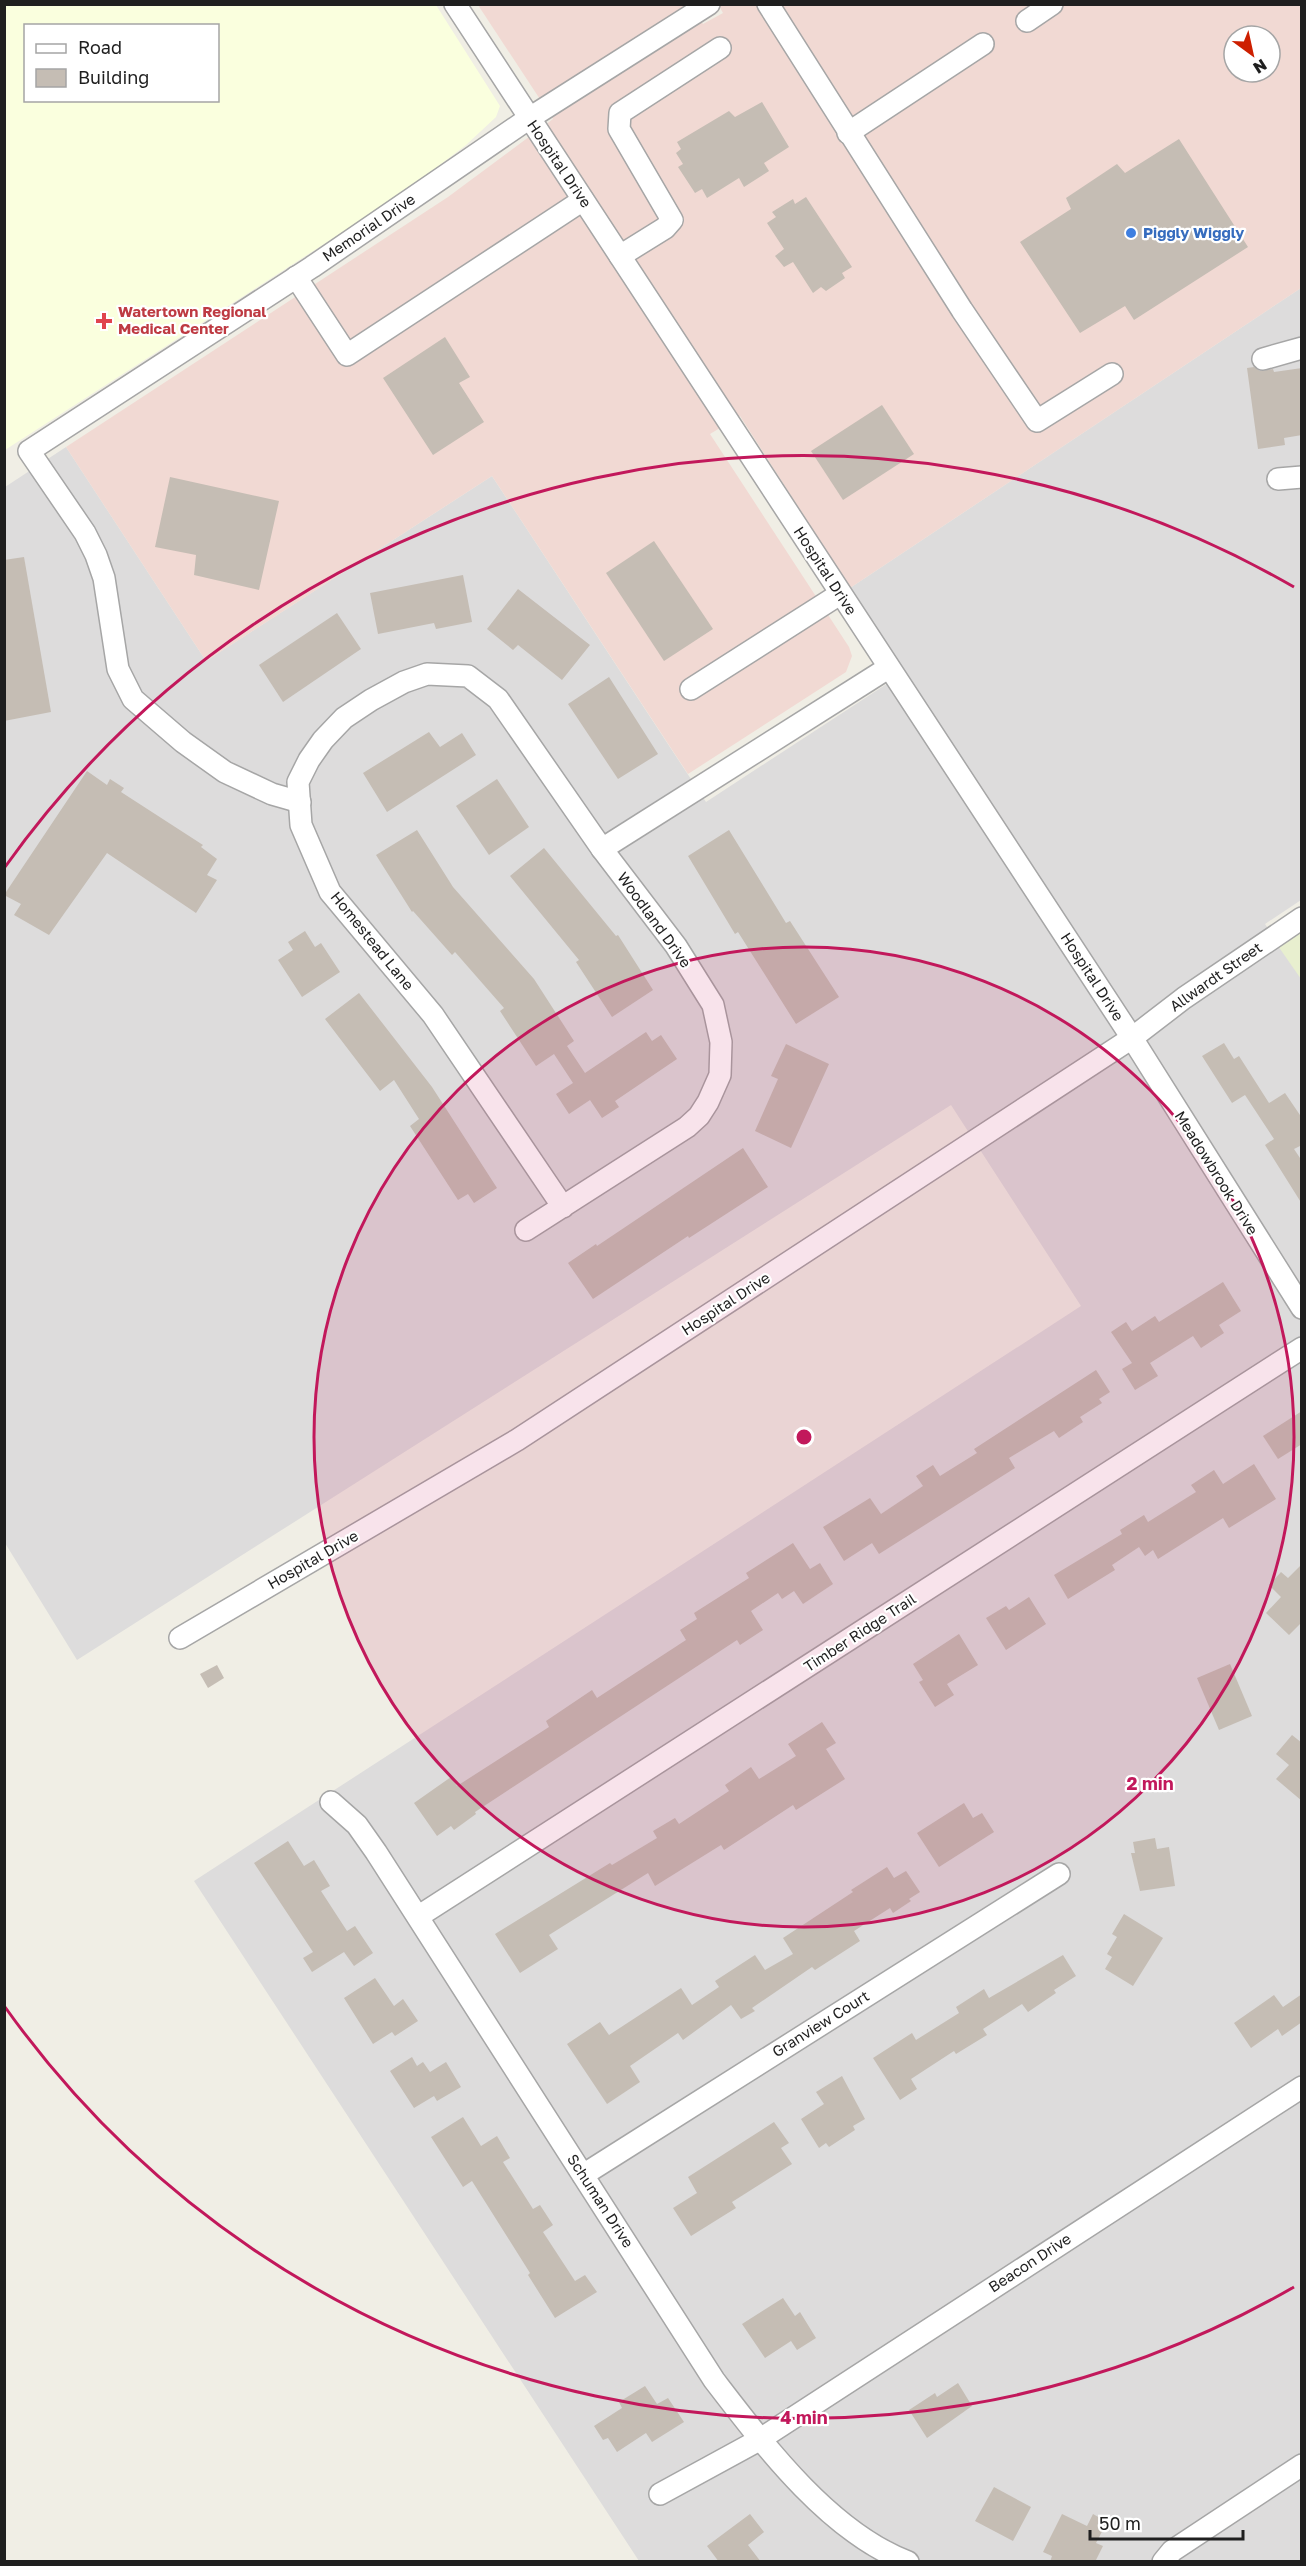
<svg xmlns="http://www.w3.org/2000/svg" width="1306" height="2566" font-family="'Golos Text',sans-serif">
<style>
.residential{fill:#dddcdc}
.commercial{fill:#f1d9d3;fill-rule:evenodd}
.education{fill:#faffde;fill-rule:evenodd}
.farmland{fill:#e8efcf}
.building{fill:#c5bdb4}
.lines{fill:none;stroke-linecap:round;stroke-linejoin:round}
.minor-casing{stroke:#a6a6a6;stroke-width:24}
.minor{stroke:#fff;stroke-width:21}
.ring{fill:none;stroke:#c2185b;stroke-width:3}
.shop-dot{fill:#3f7fe0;stroke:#fff;stroke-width:2}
.health-dot{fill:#e0444e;stroke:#fff;stroke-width:2}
.labels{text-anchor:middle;stroke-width:4.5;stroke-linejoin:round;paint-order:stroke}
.street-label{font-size:15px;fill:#1f1f1f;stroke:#fff}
.shop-label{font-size:15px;font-weight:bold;fill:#366cbe;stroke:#fff;text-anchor:start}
.health-label{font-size:15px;font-weight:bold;fill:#be3a42;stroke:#fff;text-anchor:start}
.centre{fill:#c2185b;stroke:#fff;stroke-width:3}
.ring-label{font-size:18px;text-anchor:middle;font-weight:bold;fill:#c2185b;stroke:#fff;stroke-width:4.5;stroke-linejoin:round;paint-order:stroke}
</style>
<rect width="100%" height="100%" fill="#f0eee5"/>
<polygon class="residential" points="1301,288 1301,900 1265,924 1302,979 1301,2561 639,2561 194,1881 1081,1306 951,1105 77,1660 5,1543 5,487 66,447 206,661 492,476 706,802 905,672 850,588"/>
<path class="commercial" d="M718,4L1301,5V288L850,588L740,416L710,434L849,647L852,656L846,672L688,774L492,476L206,661L66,447L448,197L553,119L478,5H689L703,24L723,13ZM1234,36H1270V72H1234Z"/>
<path class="education" d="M5,5H436L500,106L496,117L466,145L403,193L5,450ZM26,26H218V100H26Z"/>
<polygon class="farmland" points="1301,931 1301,979 1278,946"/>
<g class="building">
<polygon points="762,102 789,147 764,163 769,171 744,187 739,178 707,198 702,189 695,193 678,167 683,164 676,153 681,149 677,142 729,111 735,117"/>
<polygon points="1179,139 1248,247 1134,320 1125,306 1080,333 1020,242 1071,209 1066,198 1117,164 1125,173"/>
<polygon points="806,197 852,267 842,273 845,278 826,291 821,287 813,293 793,262 784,267 775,256 784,249 767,223 776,217 772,212 793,199 795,204"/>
<polygon points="445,337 470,377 459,383 484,422 433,455 383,378"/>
<polygon points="1254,367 1260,371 1273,369 1274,372 1302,368 1302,435 1284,438 1285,445 1258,449 1247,368"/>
<polygon points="882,405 914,454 843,500 811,451"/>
<polygon points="170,477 279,501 259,590 194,575 196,555 155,547"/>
<polygon points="654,541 713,629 664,661 606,573"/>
<polygon points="24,557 51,712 4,721 4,560"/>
<polygon points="463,575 472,622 436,629 434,623 378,634 370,593"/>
<polygon points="518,589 590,645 562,680 518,645 513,650 487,629"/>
<polygon points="337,613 361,649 283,702 259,665"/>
<polygon points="609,677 658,754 618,779 568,704"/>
<polygon points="429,732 440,747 462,733 476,755 387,812 363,773"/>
<polygon points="87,771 107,785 110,779 124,788 121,792 203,845 201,847 217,859 207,875 217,880 196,913 107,853 49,935 14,915 21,904 4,895"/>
<polygon points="497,779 529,827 489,855 456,806"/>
<polygon points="417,830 453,887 534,979 574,1041 567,1046 585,1073 646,1032 652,1041 661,1035 677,1059 615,1101 619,1107 602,1118 590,1100 569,1114 556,1094 573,1083 554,1054 536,1066 500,1011 504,1008 455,952 452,955 413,911 412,912 376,855"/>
<polygon points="729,830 786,923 790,921 839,997 796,1024 738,932 735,934 688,856"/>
<polygon points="544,848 616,936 618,935 653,990 612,1017 576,962 579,960 510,876"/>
<polygon points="305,931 315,947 321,943 340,972 302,997 278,960 293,950 288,942"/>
<polygon points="359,993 432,1087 497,1188 474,1203 468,1194 458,1200 410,1126 419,1119 394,1080 380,1091 325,1019"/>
<polygon points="1224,1043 1234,1059 1239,1056 1269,1103 1285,1093 1302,1118 1302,1145 1294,1149 1302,1161 1302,1204 1265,1145 1274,1139 1245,1095 1232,1103 1202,1056"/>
<polygon points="786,1044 829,1064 791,1148 755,1131 778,1079 771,1076"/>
<polygon points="743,1148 768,1187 689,1238 688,1236 593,1299 568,1263 596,1244 597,1246"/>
<polygon points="1223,1282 1241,1311 1219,1325 1224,1333 1201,1348 1193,1336 1150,1363 1158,1376 1135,1390 1122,1369 1132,1363 1111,1332 1126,1322 1132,1331 1155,1316 1159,1322"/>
<polygon points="1096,1370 1110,1392 1099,1399 1102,1403 1080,1417 1083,1422 1059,1438 1054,1431 1009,1458 1015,1468 879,1554 872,1543 844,1561 823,1527 870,1498 881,1514 923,1486 916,1476 933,1465 940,1476 977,1453 974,1449"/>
<polygon points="1302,1411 1302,1444 1278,1459 1263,1436"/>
<polygon points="1254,1464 1276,1499 1229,1528 1223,1518 1158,1559 1153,1550 1145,1556 1139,1547 1112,1565 1115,1570 1068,1599 1054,1575 1122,1534 1120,1530 1144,1515 1148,1522 1196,1492 1191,1485 1214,1470 1223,1484"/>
<polygon points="793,1543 810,1569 820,1563 833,1584 803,1604 794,1591 782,1599 778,1593 751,1611 763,1630 740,1645 737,1640 475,1812 476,1814 454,1830 451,1826 437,1836 414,1803 451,1777 457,1786 549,1727 546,1721 592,1690 597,1698 686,1640 680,1630 697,1619 694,1613 749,1578 746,1573"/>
<polygon points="1302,1564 1302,1622 1289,1635 1266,1613 1281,1597 1269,1585 1281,1572 1288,1578"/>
<polygon points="1029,1597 1046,1624 1006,1650 986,1618 1006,1606 1009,1610"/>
<polygon points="959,1634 978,1665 947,1684 954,1695 935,1707 919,1682 923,1680 913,1664"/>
<polygon points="1230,1664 1252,1716 1219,1730 1197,1678"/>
<polygon points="217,1665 224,1678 208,1688 200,1674"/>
<polygon points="822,1722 836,1743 826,1749 845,1779 796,1810 793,1805 724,1850 721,1845 655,1886 648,1873 549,1935 558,1949 520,1973 495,1934 610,1863 612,1865 657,1838 653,1831 675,1818 679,1824 729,1791 725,1785 751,1767 759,1779 796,1756 788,1744"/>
<polygon points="1292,1735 1302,1743 1302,1801 1276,1779 1289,1765 1276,1754"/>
<polygon points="964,1803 973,1818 982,1813 994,1832 939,1867 917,1833"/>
<polygon points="1155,1838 1157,1849 1169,1847 1175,1886 1140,1891 1131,1853 1135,1853 1133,1842"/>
<polygon points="288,1841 304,1866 314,1860 330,1886 321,1891 347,1931 355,1926 373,1953 354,1966 344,1952 312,1972 303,1958 313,1952 254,1863"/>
<polygon points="887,1867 894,1878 906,1871 920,1892 909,1899 911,1901 893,1913 890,1908 854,1931 860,1941 815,1970 812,1967 752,2008 755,2011 741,2019 731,2005 683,2040 678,2033 630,2066 640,2082 607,2104 567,2044 600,2022 609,2035 681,1988 692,2005 719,1987 715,1981 755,1955 765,1970 793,1954 783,1938 853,1892 851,1890"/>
<polygon points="1124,1914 1163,1938 1133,1986 1105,1969 1112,1957 1107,1954 1117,1937 1112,1934"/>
<polygon points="1063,1955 1076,1976 1054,1990 1056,1993 1028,2012 1022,2004 983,2029 987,2035 956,2054 954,2051 911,2079 917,2089 900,2100 873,2058 912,2033 916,2040 959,2013 956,2007 984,1989 989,1998"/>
<polygon points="375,1978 394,2006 403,1999 418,2021 395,2036 392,2032 373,2044 344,1998"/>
<polygon points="1302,1994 1302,2022 1282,2036 1278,2029 1251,2048 1234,2023 1274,1995 1283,2007"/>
<polygon points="412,2057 417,2066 423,2062 430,2072 446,2062 461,2087 437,2101 434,2096 414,2108 390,2071"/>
<polygon points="842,2076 865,2119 853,2126 855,2130 829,2147 826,2143 819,2148 801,2119 824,2104 816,2092"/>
<polygon points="463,2117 481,2146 497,2136 510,2158 503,2162 533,2209 540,2205 553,2225 543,2232 575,2281 585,2275 597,2292 555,2318 528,2275 530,2273 472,2181 463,2187 431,2137"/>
<polygon points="774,2122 789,2143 781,2148 792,2164 732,2202 736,2208 691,2236 673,2208 697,2193 688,2177"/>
<polygon points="783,2298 795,2316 800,2312 816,2338 797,2350 791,2341 765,2358 742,2324"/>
<polygon points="958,2383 972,2406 927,2438 909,2410 935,2393 937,2397"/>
<polygon points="645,2386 657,2404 668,2398 684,2422 652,2442 646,2433 617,2452 608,2438 603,2440 594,2426 622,2408 619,2402"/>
<polygon points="994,2487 1031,2507 1013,2541 975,2521"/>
<polygon points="750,2514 764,2532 748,2545 761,2562 719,2562 707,2546"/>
<polygon points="1062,2514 1087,2526 1093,2514 1107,2522 1096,2543 1103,2546 1095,2562 1050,2562 1052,2556 1043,2552"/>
</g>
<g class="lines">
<g class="minor-casing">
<g id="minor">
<polyline points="455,4 1132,1038 1302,1308"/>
<polyline points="768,4 962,310 1037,421 1112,374"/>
<polyline points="1027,21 1052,4"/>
<polyline points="848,133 983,44"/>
<polyline points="620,256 665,228 672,220 619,129 620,113 720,48"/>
<polyline points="296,277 347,355 583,200"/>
<polyline points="1263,359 1302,348"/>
<polyline points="1278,479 1302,477"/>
<polyline points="691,689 840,594"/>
<polyline points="300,802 272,794 225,772 183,742 133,699 118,669 104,578 96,555 85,533 29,451 312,267 528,119 709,4"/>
<polyline points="602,849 888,668"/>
<polyline points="526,1230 687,1127 699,1116 708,1102 720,1075 721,1042 713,1005 676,946 602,849 498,699 468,676 427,674 404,682 371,700 344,718 323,740 309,760 298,782 301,825 330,892 433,1015 563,1207"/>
<polyline points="180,1638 517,1440 1132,1038 1184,998 1302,918"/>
<path d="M331,1802L357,1825L376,1852L714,2380C764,2445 829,2532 908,2562"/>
<polyline points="419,1916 1302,1348"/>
<polyline points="583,2175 1059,1874"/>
<polyline points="660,2494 759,2440 1302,2087"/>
<polyline points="1163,2562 1172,2551 1302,2465"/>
</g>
</g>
<use href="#minor" class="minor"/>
</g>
<circle cx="804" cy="1437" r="490" fill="#c2185b" fill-opacity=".12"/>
<g class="ring">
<circle cx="804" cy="1437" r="490"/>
<path d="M1294 2287A981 981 0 0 1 5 2007M5 867A981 981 0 0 1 1294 587"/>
</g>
<circle class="shop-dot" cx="1131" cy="233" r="6"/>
<path class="health-dot" d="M101 312h6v6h6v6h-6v6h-6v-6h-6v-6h6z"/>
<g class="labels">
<g class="street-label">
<text transform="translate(559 164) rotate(56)" y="5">Hospital Drive</text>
<text transform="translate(369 228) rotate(-34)" y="5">Memorial Drive</text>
<text transform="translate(825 571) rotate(57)" y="5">Hospital Drive</text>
<text transform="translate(654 920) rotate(54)" y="5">Woodland Drive</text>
<text transform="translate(372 941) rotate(51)" y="5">Homestead Lane</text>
<text transform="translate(1092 977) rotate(57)" y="5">Hospital Drive</text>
<text transform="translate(1216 977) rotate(-35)" y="5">Allwardt Street</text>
<text transform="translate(1216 1173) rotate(58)" y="5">Meadowbrook Drive</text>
<text transform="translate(726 1304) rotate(-33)" y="5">Hospital Drive</text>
<text transform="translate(313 1560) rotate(-30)" y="5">Hospital Drive</text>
<text transform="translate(860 1633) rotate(-33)" y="5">Timber Ridge Trail</text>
<text transform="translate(821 2024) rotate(-32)" y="5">Granview Court</text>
<text transform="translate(600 2201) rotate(57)" y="5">Schuman Drive</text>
<text transform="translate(1030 2263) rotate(-33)" y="5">Beacon Drive</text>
</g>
<g class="shop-label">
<text x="1143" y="238">Piggly Wiggly</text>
</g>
<g class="health-label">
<text x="118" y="317">Watertown Regional<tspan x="118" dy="17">Medical Center</tspan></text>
</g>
</g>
<circle cx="804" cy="1437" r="9" class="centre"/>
<g class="ring-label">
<text x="1150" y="1790">2 min</text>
<text x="804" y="2424">4 min</text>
</g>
<rect width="1306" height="2566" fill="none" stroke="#1f1f1f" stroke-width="12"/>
<rect x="24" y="24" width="195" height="78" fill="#ffffff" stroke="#a5a5a5" stroke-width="1.5"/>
<rect x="36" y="44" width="30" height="9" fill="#ffffff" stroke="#a5a5a5" stroke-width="1.5"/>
<text x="78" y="54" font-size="18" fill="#1f1f1f">Road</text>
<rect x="36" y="69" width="30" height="18" fill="#c5bdb4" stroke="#a5a5a5" stroke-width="1.5"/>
<text x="78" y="84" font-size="18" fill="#1f1f1f">Building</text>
<g transform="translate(1252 54) rotate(147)"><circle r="28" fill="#ffffff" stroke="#a5a5a5" stroke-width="1.5"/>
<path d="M0-4.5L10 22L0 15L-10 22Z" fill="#cd1f00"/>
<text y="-9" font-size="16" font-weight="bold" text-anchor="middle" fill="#1f1f1f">N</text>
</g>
<path d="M1090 2530v9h153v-9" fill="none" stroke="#1f1f1f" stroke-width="3"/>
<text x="1099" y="2530" font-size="18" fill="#1f1f1f" stroke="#ffffff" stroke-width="4.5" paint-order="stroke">50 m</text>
</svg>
